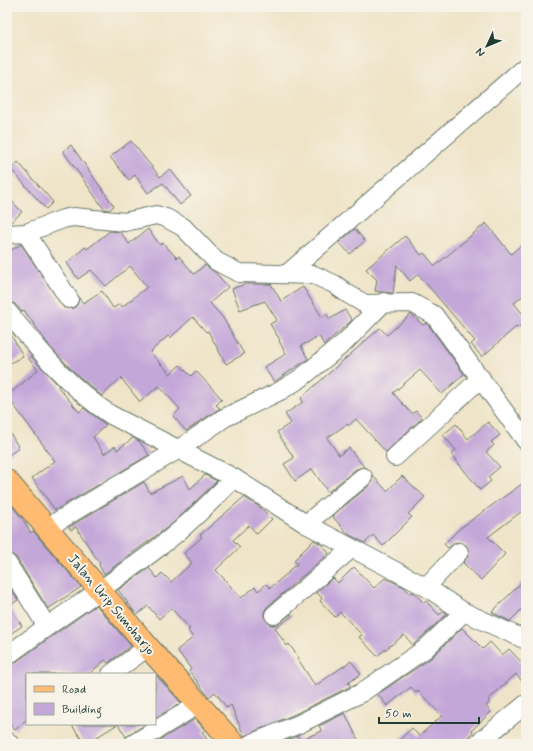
<svg xmlns="http://www.w3.org/2000/svg" width="533" height="751" font-family="Mynerve,sans-serif">
<style>
.building{fill:#c4a7d9}
.lines{fill:none;stroke-linecap:round;stroke-linejoin:round}
.minor-casing{stroke:#687768;stroke-width:20}
.major-casing{stroke:#687768;stroke-width:24}
.minor{stroke:#fff;stroke-width:18}
.major{stroke:#ffbb71;stroke-width:22}
.labels{text-anchor:middle;stroke-width:4;stroke-linejoin:round;paint-order:stroke}
.street-label{font-size:14px;fill:#1f3d34;stroke:#f7f3e8}
</style>
<rect width="100%" height="100%" fill="#f7f3e8"/>
<filter id="ink" filterUnits="userSpaceOnUse"><feTurbulence type="fractalNoise" baseFrequency=".025" numOctaves="2"/><feDisplacementMap in="SourceGraphic" scale="8" xChannelSelector="R" yChannelSelector="G"/><feConvolveMatrix kernelMatrix="1 2 1 2 8 2 1 2 1" color-interpolation-filters="sRGB"/></filter>
<filter id="wash" filterUnits="userSpaceOnUse"><feTurbulence type="fractalNoise" baseFrequency=".012" numOctaves="4" result="noise"/><feDisplacementMap in="SourceGraphic" scale="16" xChannelSelector="R" yChannelSelector="G"/><feGaussianBlur stdDeviation="0.9" result="paint"/><feColorMatrix in="noise" values="0 0 0 0 0 0 0 0 0 0 0 0 0 0 0 0 0 1.4 0 .05"/><feComposite in="paint" operator="in"/></filter>
<g filter="url(#wash)">
<rect width="100%" height="100%" fill="#efe4c8"/>
<g id="blocks">
<g class="building">
<polygon points="131,141 160,177 170,169 191,196 180,205 163,183 148,193 135,175 129,180 110,157"/>
<polygon points="71,145 114,206 109,210 104,209 63,151"/>
<polygon points="18,162 53,202 46,209 11,169"/>
<polygon points="7,196 22,212 10,223 7,223"/>
<polygon points="486,223 511,254 526,241 526,293 514,303 526,318 526,321 518,328 517,326 482,357 471,344 475,341 418,274 410,281 397,265 393,293 381,292 375,291 377,280 366,269 405,236 421,255 424,253 435,266"/>
<polygon points="148,229 160,245 163,243 177,258 179,256 194,274 205,265 216,273 228,287 210,303 223,318 244,354 226,364 208,331 206,332 193,317 170,338 168,336 150,352 170,374 180,365 191,376 196,371 222,399 216,405 220,408 186,431 173,416 180,409 159,386 140,402 121,378 102,396 75,373 50,347 24,310 22,312 15,304 7,301 7,253 21,244 64,308 74,308 78,303 79,298 83,303 102,291 113,308 120,304 122,307 147,287 130,266 106,286 91,270 78,279 67,263 85,247 87,249 110,231 120,232 129,244"/>
<polygon points="355,229 365,241 350,254 339,242"/>
<polygon points="245,284 271,284 281,301 303,287 322,317 326,314 330,319 345,310 352,320 324,345 319,336 301,346 308,359 274,382 264,367 286,354 279,341 280,340 270,324 277,320 265,301 240,310 232,289"/>
<polygon points="411,314 423,325 427,323 464,374 442,394 420,370 393,393 412,414 416,411 422,418 386,452 356,419 348,426 347,424 327,438 339,455 349,448 364,467 356,469 328,492 312,469 295,481 284,464 294,458 277,432 291,423 285,414 303,402 301,398 380,328 387,335"/>
<polygon points="7,328 23,356 7,365"/>
<polygon points="31,356 59,386 58,387 79,412 84,408 106,425 93,437 104,454 115,446 117,450 133,438 139,441 149,455 55,510 32,478 55,461 7,396 38,370 28,358"/>
<polygon points="488,422 500,435 491,442 494,445 486,452 500,467 488,477 491,481 480,490 451,454 456,450 443,435 456,424 468,439"/>
<polygon points="7,428 19,448 7,456"/>
<polygon points="205,475 217,481 172,524 104,574 99,565 100,564 76,527 71,530 69,527 144,482 150,493 183,476 190,489"/>
<polygon points="373,476 387,491 402,476 425,497 408,514 412,517 383,546 373,535 365,543 348,534 332,516 370,485"/>
<polygon points="526,481 526,508 488,537 505,554 481,580 463,563 469,554 466,545 456,542 448,548 444,544 459,529"/>
<polygon points="244,497 261,508 272,519 257,534 249,525 233,540 240,547 216,570 241,598 255,587 258,591 266,584 270,588 289,572 288,571 297,564 294,560 314,540 321,544 329,553 267,607 264,612 264,617 270,625 276,625 291,614 292,616 275,628 287,646 289,644 299,658 298,659 315,686 351,661 361,674 348,683 351,686 295,714 244,736 231,705 227,708 215,692 209,697 189,671 191,669 177,650 193,638 188,630 190,629 171,608 159,619 148,606 137,615 118,590 149,568 157,578 162,573 171,582 192,563 184,553 202,537 200,535"/>
<polygon points="7,500 24,521 31,533 33,531 81,587 48,609 16,557 7,553"/>
<polygon points="354,567 374,588 385,578 404,587 410,593 413,592 424,603 426,601 439,615 444,611 447,614 413,645 404,635 377,656 359,637 362,635 340,612 335,617 320,601 322,598 316,592 333,578 338,583"/>
<polygon points="526,578 526,605 510,621 495,614 492,612"/>
<polygon points="7,583 18,600 9,606 22,626 7,636"/>
<polygon points="96,605 131,646 108,663 105,660 89,674 27,674 27,719 15,730 7,721 7,666 13,664"/>
<polygon points="462,628 483,649 490,642 502,655 509,649 526,667 526,686 516,674 488,700 490,702 486,706 491,712 472,730 473,732 465,740 462,738 456,744 395,744 412,728 419,736 442,716 418,691 416,693 411,687 387,706 378,694 431,658"/>
<polygon points="155,674 181,703 155,718"/>
<polygon points="345,713 360,744 278,744 298,736 300,740 322,731 319,726"/>
<polygon points="195,719 205,730 202,732 210,744 153,744"/>
<polygon points="71,724 118,724 97,737 98,739 90,744 85,744"/>
<polygon points="118,724 146,724 126,737"/>
</g>
</g>
</g>
<g filter="url(#ink)">
<use href="#blocks" fill-opacity="0" stroke="#687768" stroke-width="1"/>
<g class="lines">
<g class="minor-casing">
<g id="minor">
<polyline points="26,233 69,299"/>
<polyline points="7,234 26,233 63,219 73,217 125,222 156,215 166,218 183,227 216,261 239,273 314,275 334,284 348,294 365,304 412,303 434,315 526,441"/>
<polyline points="287,274 526,66"/>
<path d="M7,311C38,349 69,388 111,415L234,478L306,524L426,587L464,612L526,640"/>
<polyline points="395,457 481,378"/>
<polyline points="306,524 363,477"/>
<polyline points="48,527 179,449 224,418 280,391 301,378 345,342 384,302"/>
<polyline points="7,563 46,625"/>
<polyline points="426,587 459,552"/>
<polyline points="274,615 351,549"/>
<path d="M7,656C56,618 109,586 158,548C186,527 210,503 234,478"/>
<polyline points="111,674 148,647"/>
<polyline points="7,741 10,744"/>
<polyline points="133,744 199,704"/>
<polyline points="250,744 299,724 361,693 425,649 464,612"/>
<polyline points="477,744 526,704"/>
</g>
</g>
<g class="major-casing">
<polyline id="major" points="7,481 148,647 234,744"/>
</g>
<use href="#minor" class="minor"/>
<use href="#major" class="major"/>
</g>
</g>
<g class="labels">
<g class="street-label">
<text transform="translate(112 604) rotate(50)" y="5">Jalan Urip Sumoharjo</text>
</g>
</g>
<rect width="533" height="751" fill="none" stroke="#f7f3e8" stroke-width="24"/>
<rect x="26" y="673" width="130" height="52" fill="#f7f3e8" stroke="#a1aaa0"/>
<rect x="34" y="686" width="20" height="6" fill="#ffbb71" stroke="#a1aaa0"/>
<text x="62" y="693" font-size="12" fill="#1f3d34">Road</text>
<rect x="34" y="703" width="20" height="12" fill="#c4a7d9" stroke="#a1aaa0"/>
<text x="62" y="713" font-size="12" fill="#1f3d34">Building</text>
<g transform="translate(487 46) rotate(226)" stroke="#f7f3e8" stroke-width="3" paint-order="stroke">
<path d="M0-3L7 15L0 10L-7 15Z" fill="#1f3d34"/>
<text y="-6" font-size="11" font-weight="bold" text-anchor="middle" fill="#1f3d34">N</text>
</g>
<path d="M379 717v6h100v-6" fill="none" stroke="#1f3d34" stroke-width="2"/>
<text x="385" y="717" font-size="12" fill="#1f3d34" stroke="#f7f3e8" stroke-width="3" paint-order="stroke">50 m</text>
</svg>
